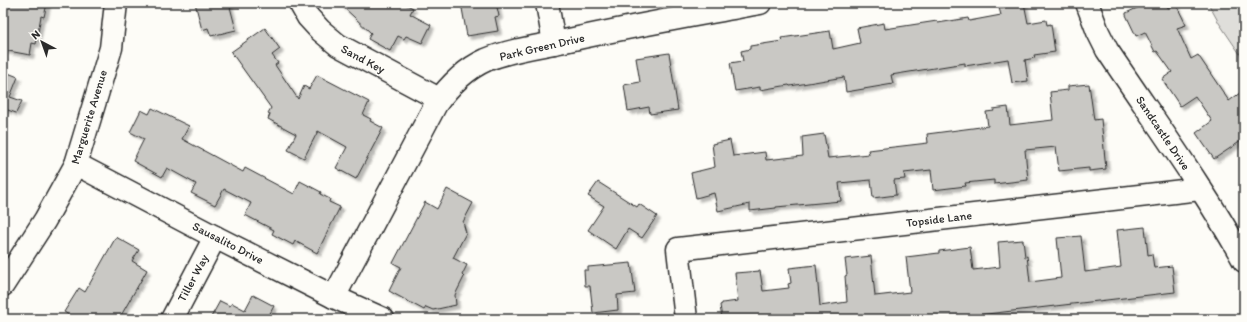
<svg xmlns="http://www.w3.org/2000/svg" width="1247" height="322" font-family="Itim,sans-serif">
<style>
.green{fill:#dfdeda;stroke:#858482}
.building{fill:#c9c8c4;stroke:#2b2b2b;filter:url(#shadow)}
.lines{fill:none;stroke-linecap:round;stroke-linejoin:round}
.minor-casing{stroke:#2b2b2b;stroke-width:25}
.minor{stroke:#fdfcf7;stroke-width:22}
.labels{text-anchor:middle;stroke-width:3;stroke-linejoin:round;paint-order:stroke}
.street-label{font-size:12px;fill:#2b2b2b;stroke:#fdfcf7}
</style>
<defs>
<filter id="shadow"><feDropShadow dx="3.5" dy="3.5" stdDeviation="1" flood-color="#0004"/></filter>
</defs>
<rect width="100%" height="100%" fill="#fdfcf7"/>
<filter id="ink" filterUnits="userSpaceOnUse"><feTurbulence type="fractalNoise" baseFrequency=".025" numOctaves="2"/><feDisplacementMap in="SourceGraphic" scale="8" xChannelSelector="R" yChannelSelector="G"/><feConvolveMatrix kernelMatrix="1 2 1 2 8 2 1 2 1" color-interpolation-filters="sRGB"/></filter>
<g filter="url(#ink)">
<polygon class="green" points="1208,3 1244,3 1244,60 1219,23"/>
<g class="building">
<polygon points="3,3 47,3 44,17 41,16 36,44 32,43 30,55 3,50"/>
<polygon points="195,3 229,3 236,30 211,36 208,28 202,30"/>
<polygon points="339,3 403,3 413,8 410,14 431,25 422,43 406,36 404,39 398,36 390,51 368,39 371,33"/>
<polygon points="461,3 496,3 499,16 495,17 498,31 467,36"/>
<polygon points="1024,3 1028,23 1046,20 1047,25 1051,24 1055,52 1034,55 1035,58 1025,60 1028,81 1012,83 1008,59 965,66 965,63 891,75 893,84 846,92 844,77 790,86 789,85 760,90 760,87 735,91 730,63 743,61 741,51 750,49 750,46 782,41 781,38 830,31 833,49 860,43 857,28 884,23 885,29 937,21 938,23 968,18 969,21 1001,15 999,8"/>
<polygon points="1148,3 1166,3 1168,8 1176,4 1186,25 1177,28 1191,59 1198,55 1229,101 1244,90 1244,139 1214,159 1196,133 1212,121 1195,96 1180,106 1162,79 1172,72 1157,51 1155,52 1145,32 1136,36 1126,15 1126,13"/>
<polygon points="265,28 280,49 272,55 278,63 275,65 298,99 304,86 309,89 317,75 369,102 363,115 371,119 370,121 383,128 356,179 336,168 347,147 318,131 304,158 288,150 296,134 268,119 270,114 268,113 271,108 231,52"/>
<polygon points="669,53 678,110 650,114 649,107 628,111 624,85 640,82 636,58"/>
<polygon points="3,71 18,77 10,97 22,101 16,113 5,109 3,113"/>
<polygon points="1089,84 1094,120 1101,119 1106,169 1089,171 1089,168 1059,171 1056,147 1025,150 1028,180 994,184 994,180 965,183 966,186 933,190 931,170 904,173 905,179 894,180 896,195 873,198 871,180 839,183 841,201 776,207 776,208 750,211 750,204 718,211 714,193 696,198 691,173 715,167 712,144 730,140 733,156 765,152 766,160 803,156 802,137 824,134 828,158 869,154 868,150 928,143 927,134 988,126 986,112 994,111 993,109 1008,107 1010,125 1053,120 1050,92 1068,90 1068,86"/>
<polygon points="152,108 189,126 182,139 243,172 245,168 294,194 300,181 321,192 320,194 330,199 329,202 340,207 317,253 295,241 293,245 272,234 274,230 245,215 251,203 224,189 215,205 191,193 196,184 167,168 162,177 133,161 144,139 130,132 141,110 149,114"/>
<polygon points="598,182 637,207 639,204 657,216 642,238 628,229 616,249 588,230 604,206 588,196"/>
<polygon points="447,189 473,203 463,222 466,233 453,258 467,265 462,275 464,277 455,295 456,305 433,310 426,307 424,310 389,291 401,267 393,263 425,202 437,209"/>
<polygon points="1145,227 1148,255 1152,254 1154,268 1172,266 1175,292 944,319 722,319 720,305 722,304 722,303 738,301 735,273 760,271 763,291 789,288 788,284 791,283 789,268 816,265 820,306 847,302 845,276 847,275 845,259 871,256 875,296 910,292 906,257 939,253 939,251 970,247 973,270 1000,267 998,242 1023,240 1025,257 1027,256 1030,282 1061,278 1057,238 1081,236 1085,272 1121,267 1117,230"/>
<polygon points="116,237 139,250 132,261 147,270 119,319 76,319 64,312 79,288 85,292"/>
<polygon points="631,263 635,293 617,295 618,310 593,313 590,286 585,286 584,270 588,270 588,267"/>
<polygon points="253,295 274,306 267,319 210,319 220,301 230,306 232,303 245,310"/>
</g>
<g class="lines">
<g class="minor-casing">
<g id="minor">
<polyline points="300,3 308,17 320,30 338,45 439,99"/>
<polyline points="547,3 554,43"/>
<path d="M1087,3L1098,32L1107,50C1153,119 1204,188 1244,261"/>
<polyline points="76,164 215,237 334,297 383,319"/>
<polyline points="3,285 45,220 76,164 111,48 116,3"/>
<path d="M334,297L436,104C449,86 466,69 486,60C512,49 542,46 569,40C632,26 696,15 760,3"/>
<polyline points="172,319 215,237"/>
<polyline points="686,319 678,249 1200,189"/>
</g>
</g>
<use href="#minor" class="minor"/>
</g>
</g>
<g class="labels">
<g class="street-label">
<text transform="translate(542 47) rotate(-13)" y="4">Park Green Drive</text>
<text transform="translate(363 59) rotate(28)" y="4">Sand Key</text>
<text transform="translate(89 117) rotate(-73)" y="4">Marguerite Avenue</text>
<text transform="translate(1163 133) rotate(56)" y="4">Sandcastle Drive</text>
<text transform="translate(939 219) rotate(-7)" y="4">Topside Lane</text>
<text transform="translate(228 243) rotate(27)" y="4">Sausalito Drive</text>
<text transform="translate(193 278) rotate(-62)" y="4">Tiller Way</text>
</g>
</g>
<rect width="1247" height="322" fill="none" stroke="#fdfcf7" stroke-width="16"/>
<rect x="8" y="8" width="1231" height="306" fill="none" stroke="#2b2b2b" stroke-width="1.5" filter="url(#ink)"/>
<g transform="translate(42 42) rotate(319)" stroke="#fdfcf7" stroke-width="3" paint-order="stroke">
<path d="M0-3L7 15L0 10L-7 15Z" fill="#2b2b2b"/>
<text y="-6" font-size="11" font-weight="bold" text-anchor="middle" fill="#2b2b2b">N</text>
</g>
</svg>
